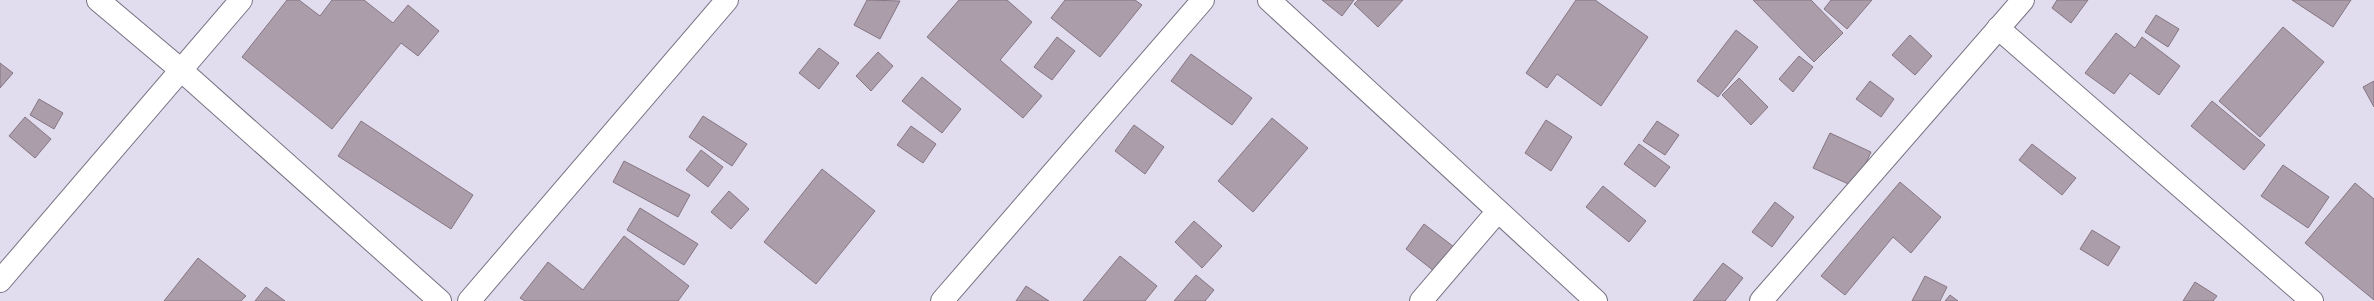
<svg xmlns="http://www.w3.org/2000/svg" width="2374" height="301" font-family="'DejaVu Sans',sans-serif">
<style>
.building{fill:#ac9daa;stroke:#857683}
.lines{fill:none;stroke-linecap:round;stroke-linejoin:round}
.minor-casing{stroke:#777282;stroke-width:24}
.minor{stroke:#fff;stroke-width:22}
</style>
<rect width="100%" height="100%" fill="#e1dcee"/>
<g class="building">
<polygon points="287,0 299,0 320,16 332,0 364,0 393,23 408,5 439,31 418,56 401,43 332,129 242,57"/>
<polygon points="867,0 900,1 880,39 854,25"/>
<polygon points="959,0 1007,0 1032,22 1000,60 1042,96 1023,118 927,37"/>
<polygon points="1065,0 1135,0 1142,5 1100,57 1051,18"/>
<polygon points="1322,0 1354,0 1342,16"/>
<polygon points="1358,0 1403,0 1378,27 1354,4"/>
<polygon points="1576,0 1595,0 1648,37 1601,106 1557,74 1547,88 1526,73"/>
<polygon points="1753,0 1811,0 1843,33 1814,62"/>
<polygon points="1831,0 1872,0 1847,29 1824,9"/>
<polygon points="2057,0 2088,0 2071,23 2052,8"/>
<polygon points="2292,0 2351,0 2333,27"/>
<polygon points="2156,15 2179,29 2168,47 2145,32"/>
<polygon points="2283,27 2324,62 2260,137 2219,101"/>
<polygon points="1736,30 1758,47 1718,97 1697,81"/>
<polygon points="2116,33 2135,48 2142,37 2180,66 2159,95 2130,73 2114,94 2085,73"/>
<polygon points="1910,35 1932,56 1915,75 1892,55"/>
<polygon points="1057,37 1075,51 1052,80 1034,67"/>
<polygon points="819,48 839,63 819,89 799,73"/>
<polygon points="878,52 893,66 871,91 856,76"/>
<polygon points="1191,54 1252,98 1232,125 1171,81"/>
<polygon points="1799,56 1813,67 1793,92 1779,79"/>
<polygon points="0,63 13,73 0,88"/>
<polygon points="922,77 961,109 942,133 902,101"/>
<polygon points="1739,78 1768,107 1751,125 1722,95"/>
<polygon points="1870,81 1894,99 1881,117 1856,99"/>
<polygon points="2374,81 2374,107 2363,87"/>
<polygon points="39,99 63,113 54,129 30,115"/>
<polygon points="2212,101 2265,145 2244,170 2191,126"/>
<polygon points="703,116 747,144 732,166 689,137"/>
<polygon points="25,117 51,139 35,158 9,136"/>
<polygon points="1272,118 1308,148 1253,212 1218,181"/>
<polygon points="1546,120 1572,137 1551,171 1525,153"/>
<polygon points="361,121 473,195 451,229 338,156"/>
<polygon points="1657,121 1679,135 1665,155 1643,141"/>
<polygon points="1134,125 1164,147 1145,174 1115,151"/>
<polygon points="911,126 936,144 923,163 897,145"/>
<polygon points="1830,133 1871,152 1855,187 1813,168"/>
<polygon points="1639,144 1670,167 1655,187 1624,164"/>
<polygon points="2032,144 2076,178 2062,195 2019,160"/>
<polygon points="701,150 723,167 708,187 686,170"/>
<polygon points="624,161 690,195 678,217 613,182"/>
<polygon points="2283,165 2329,197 2308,228 2261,196"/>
<polygon points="822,169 875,211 816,284 764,242"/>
<polygon points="1900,182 1941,217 1911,253 1893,237 1845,295 1821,276"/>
<polygon points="2355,183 2374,199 2374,300 2305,243"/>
<polygon points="1603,186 1646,221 1629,242 1586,207"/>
<polygon points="729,191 749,209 731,229 711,212"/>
<polygon points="1775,202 1794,217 1772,247 1752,232"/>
<polygon points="640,208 698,244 684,265 627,230"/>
<polygon points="1194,221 1222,246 1202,268 1175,242"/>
<polygon points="1424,224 1458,250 1439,275 1406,249"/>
<polygon points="2092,230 2120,247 2108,266 2080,249"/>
<polygon points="624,236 689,286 678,301 525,301 520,298 548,262 583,290"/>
<polygon points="1120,256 1157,286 1145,301 1083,301"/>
<polygon points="198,258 246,296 241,301 164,301"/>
<polygon points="1723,263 1743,278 1725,301 1693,301"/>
<polygon points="1196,275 1214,290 1205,301 1174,301"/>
<polygon points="1925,276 1947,287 1940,301 1912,301"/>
<polygon points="2195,282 2217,296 2213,301 2183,301"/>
<polygon points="1026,286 1049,301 1016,301"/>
<polygon points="266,287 285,301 255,301"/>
<polygon points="1950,295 1958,301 1945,301"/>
</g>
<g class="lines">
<g class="minor-casing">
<g id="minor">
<polyline points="98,0 181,70 440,301"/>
<polyline points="1269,0 1596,301"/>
<polyline points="1998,28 2312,301"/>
<polyline points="0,281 241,0"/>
<polyline points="469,301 727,0"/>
<polyline points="942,301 1203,0"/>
<polyline points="1421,301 1498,211"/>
<polyline points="1761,301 2023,0"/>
</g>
</g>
<use href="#minor" class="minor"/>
</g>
</svg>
